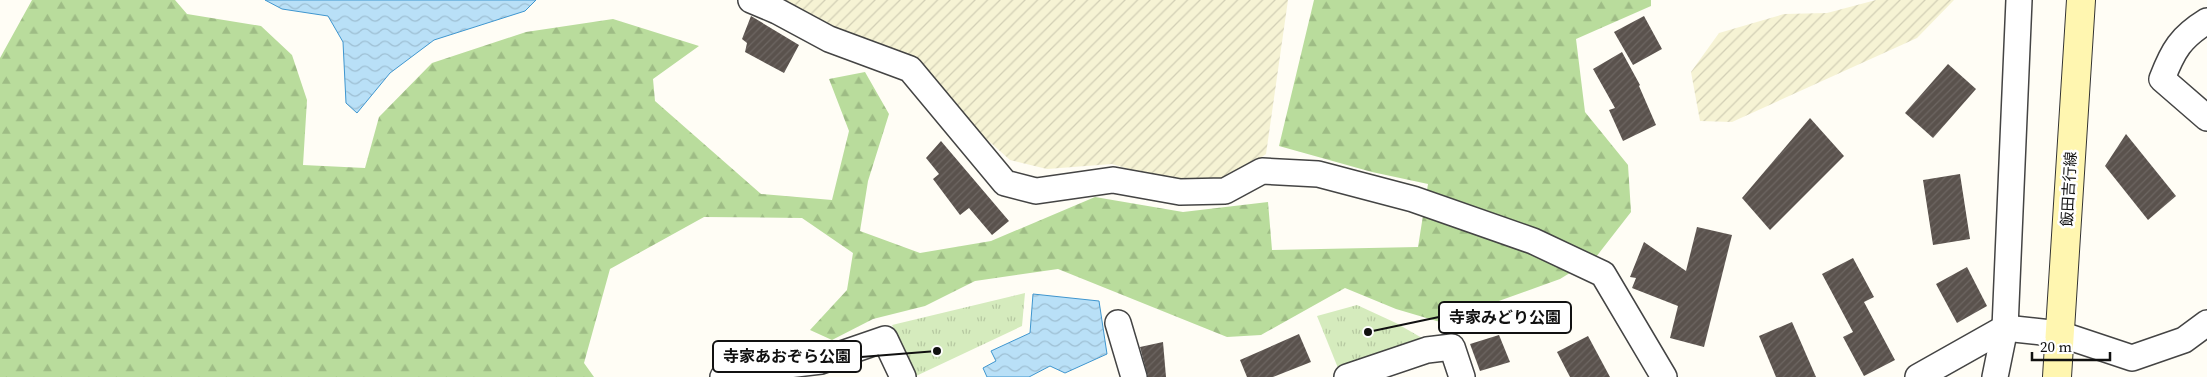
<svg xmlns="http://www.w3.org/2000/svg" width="2207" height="377" font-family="'Source Serif 4','Noto Sans JP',serif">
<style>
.farmland{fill:url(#farmland-furrows)}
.forest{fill:url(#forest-firs)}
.park{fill:url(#park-tufts)}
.water{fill:url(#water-waves);stroke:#3f96cf}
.building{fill:url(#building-hatch)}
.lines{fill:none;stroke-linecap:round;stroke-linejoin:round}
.street-casing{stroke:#444;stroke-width:28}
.secondary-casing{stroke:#333;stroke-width:30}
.street{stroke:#fff;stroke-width:25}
.secondary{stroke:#fff6b0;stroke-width:28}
.labels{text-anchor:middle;stroke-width:5;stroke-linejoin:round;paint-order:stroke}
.street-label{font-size:15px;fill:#111;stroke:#fff}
.leader{fill:none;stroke:#111;stroke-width:2}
.callout-dot{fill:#111;stroke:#fff;stroke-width:2}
.callout{fill:#fff;stroke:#111;stroke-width:2}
.callout-label{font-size:16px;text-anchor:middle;font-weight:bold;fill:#111}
</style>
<defs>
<pattern id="farmland-furrows" width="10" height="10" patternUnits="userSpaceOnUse" patternTransform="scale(1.25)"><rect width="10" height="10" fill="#f6f3d4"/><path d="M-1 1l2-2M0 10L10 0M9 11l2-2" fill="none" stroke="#d2cfb5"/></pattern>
<pattern id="forest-firs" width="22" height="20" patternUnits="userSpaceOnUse" patternTransform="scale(1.25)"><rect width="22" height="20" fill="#b9dc9c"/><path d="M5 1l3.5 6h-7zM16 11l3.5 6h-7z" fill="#9ebc85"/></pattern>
<pattern id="park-tufts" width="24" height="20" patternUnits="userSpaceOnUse" patternTransform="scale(1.25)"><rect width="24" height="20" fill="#d5ebbd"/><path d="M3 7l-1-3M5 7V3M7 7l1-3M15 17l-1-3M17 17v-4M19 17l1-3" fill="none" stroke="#b6c8a1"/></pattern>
<pattern id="water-waves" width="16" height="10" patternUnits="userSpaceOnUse" patternTransform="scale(1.25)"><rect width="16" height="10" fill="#b9e0f7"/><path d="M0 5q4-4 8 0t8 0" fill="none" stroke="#9ebfd3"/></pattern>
<pattern id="building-hatch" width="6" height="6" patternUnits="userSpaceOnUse" patternTransform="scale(1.25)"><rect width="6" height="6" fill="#5a524d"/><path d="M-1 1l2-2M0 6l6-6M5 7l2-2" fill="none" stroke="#6d6662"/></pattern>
</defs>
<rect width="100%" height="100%" fill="#fffdf5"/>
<g class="farmland">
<polygon points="785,0 1288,0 1266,154 1226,181 1166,180 1112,164 1047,169 1010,160 972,126 854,37"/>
<polygon points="1876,0 1954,0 1917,38 1732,122 1700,121 1691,72 1719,33 1784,14 1827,13"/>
</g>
<polygon class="forest" points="32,0 175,0 187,14 261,26 292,55 307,100 303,165 365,168 379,117 432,63 526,32 613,19 699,46 653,79 655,101 761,194 832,200 849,131 829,79 865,72 889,114 868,181 860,231 920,253 991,241 1095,197 1183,212 1268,202 1272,250 1418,247 1428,184 1372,172 1279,146 1314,0 1651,0 1651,6 1576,39 1585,112 1628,165 1631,212 1596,257 1560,279 1440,322 1396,309 1345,288 1261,335 1227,337 1058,269 975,281 925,306 873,319 832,340 810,330 847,290 853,253 802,218 704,217 610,269 584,363 594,377 0,377 0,58"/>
<g class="park">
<polygon points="1025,293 1022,326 916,376 892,325"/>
<polygon points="1357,305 1396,323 1429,342 1338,368 1317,316"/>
</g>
<g class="water">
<polygon points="265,0 536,0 525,11 434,40 390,73 357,113 346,103 343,42 328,16 282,9"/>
<polygon points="1033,294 1099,301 1107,354 1065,373 1050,366 1029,377 987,377 983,368 996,361 991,351 1030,333"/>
</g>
<g class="building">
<polygon points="751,16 799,45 784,73 745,52 747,43 742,39"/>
<polygon points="1644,16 1662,49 1633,65 1614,32"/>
<polygon points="1622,52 1640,85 1639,86 1656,125 1623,141 1609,110 1615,108 1593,69"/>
<polygon points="1948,64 1976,89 1933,138 1905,113"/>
<polygon points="1810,118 1844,156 1770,230 1742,198"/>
<polygon points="2126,134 2176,196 2148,220 2105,166"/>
<polygon points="941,141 1009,221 992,235 969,208 960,215 933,179 939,174 926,158"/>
<polygon points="1960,174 1970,239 1933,245 1923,180"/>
<polygon points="1697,227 1732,235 1704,347 1670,338 1678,306 1632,288 1636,278 1630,277 1644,242 1686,271"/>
<polygon points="1853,258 1874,297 1864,302 1895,360 1864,376 1843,337 1853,332 1822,274"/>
<polygon points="1967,267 1987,306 1957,323 1936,284"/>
<polygon points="1792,322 1816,377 1776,377 1759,336"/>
<polygon points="1299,334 1311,362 1273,377 1247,377 1240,360"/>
<polygon points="1499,335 1510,362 1480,371 1470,344"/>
<polygon points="1588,336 1610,377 1570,377 1557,352"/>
<polygon points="1163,342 1166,377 1148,377 1140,347"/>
</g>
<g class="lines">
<g class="street-casing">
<g id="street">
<polyline points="751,0 777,11 829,39 910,69 1005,183 1036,191 1113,180 1180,192 1225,191 1262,171 1318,174 1413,199 1533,241 1603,274 1664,377"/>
<path d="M2207,21C2181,37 2173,50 2162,79L2207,118"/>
<polyline points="1118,323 1134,377"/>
<polyline points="723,377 748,370 821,361 885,339 903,377"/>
<polyline points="1347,377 1427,350 1452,347 1462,377"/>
<polyline points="1918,377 2005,328 2060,334 2132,358 2184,340 2207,323"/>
<polyline points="1995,377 2005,328 2019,0"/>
</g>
</g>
<g class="secondary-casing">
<polyline id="secondary" points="2057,377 2081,0"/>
</g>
<use href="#street" class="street"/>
<use href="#secondary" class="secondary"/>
</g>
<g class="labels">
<g class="street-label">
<text transform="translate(2069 189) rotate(-87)" y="5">飯田吉行線</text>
</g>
</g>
<path class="leader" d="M1368 332L1439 317M937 351L861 357"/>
<g class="callout-dot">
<circle cx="1368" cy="332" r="5"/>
<circle cx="937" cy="351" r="5"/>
</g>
<g class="callout">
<rect x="1439" y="302" width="132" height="31" rx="5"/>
<rect x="713" y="341" width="148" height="31" rx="5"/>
</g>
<g class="callout-label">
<text x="1505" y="323">寺家みどり公園</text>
<text x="787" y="362">寺家あおぞら公園</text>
</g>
<path d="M2032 352v8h78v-8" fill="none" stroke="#111111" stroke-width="2.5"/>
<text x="2040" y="352" font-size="15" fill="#111111" stroke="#ffffff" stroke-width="4" paint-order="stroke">20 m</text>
</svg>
